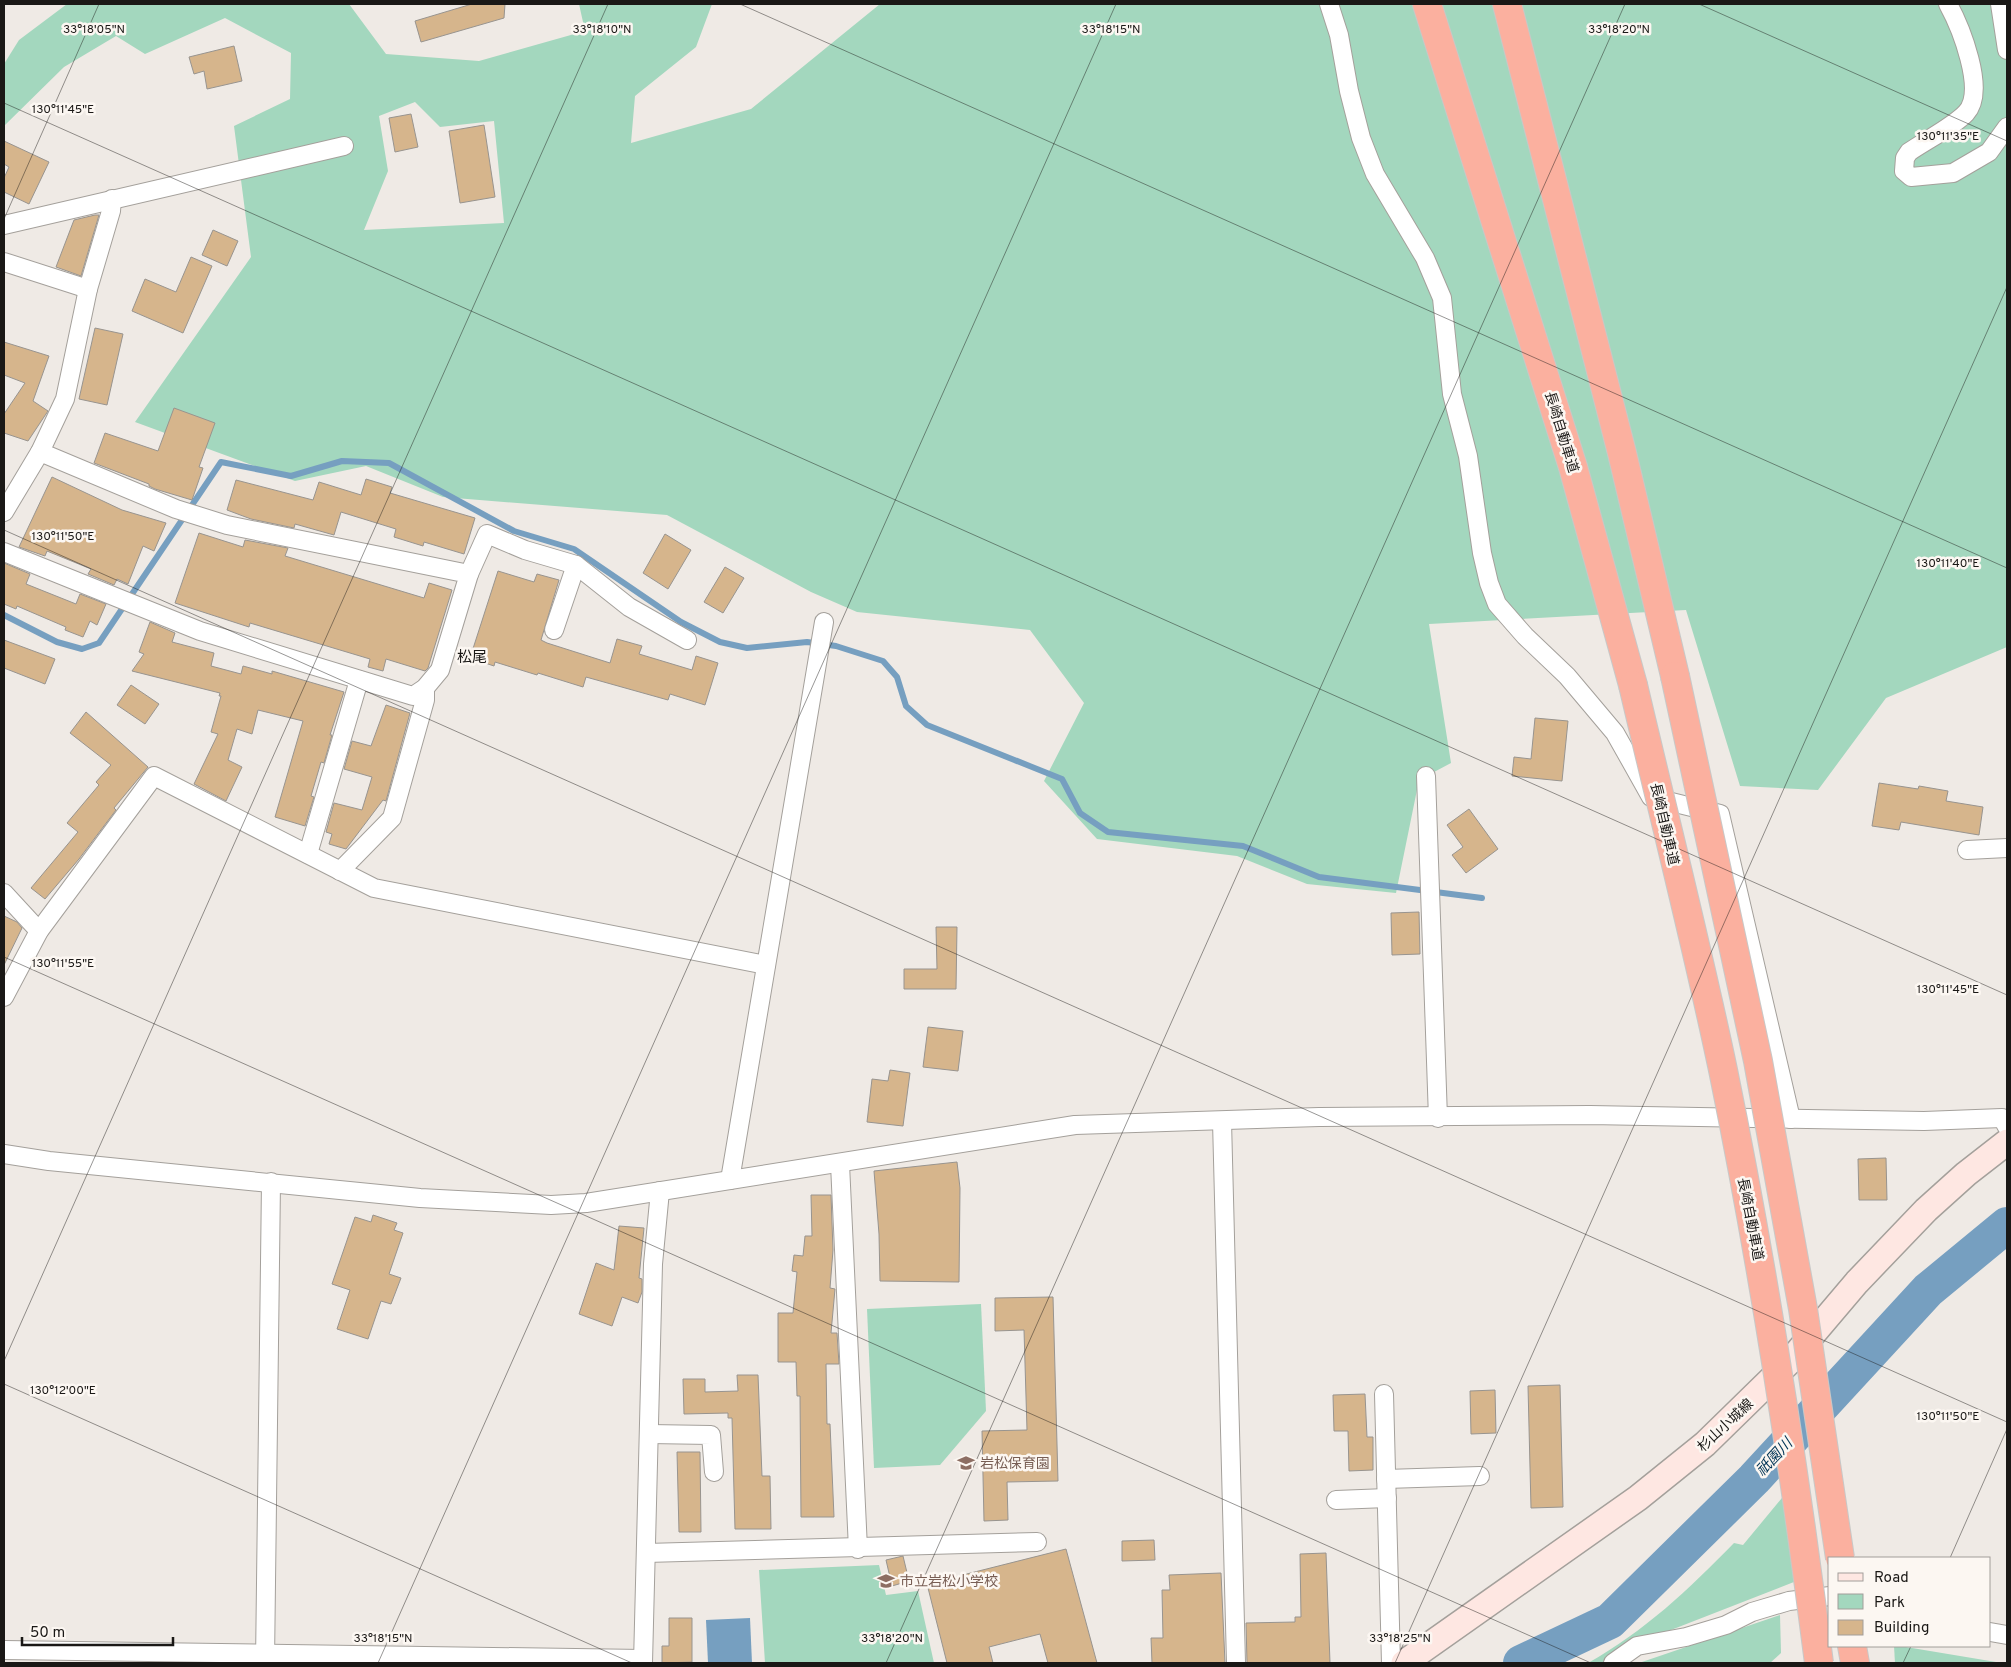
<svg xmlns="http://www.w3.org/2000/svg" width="2011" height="1667" font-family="Overpass,'Noto Sans JP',sans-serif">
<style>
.green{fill:#a3d7be;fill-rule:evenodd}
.water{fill:#769fc0}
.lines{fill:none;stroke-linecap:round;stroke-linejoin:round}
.stream{stroke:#769fc0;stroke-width:6}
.river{stroke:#769fc0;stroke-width:36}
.building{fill:#d6b58c;stroke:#98948f}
.minor-casing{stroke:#a4a09b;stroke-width:20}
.secondary-casing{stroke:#a4a09b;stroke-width:28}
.motorway-casing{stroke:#c8c8c7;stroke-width:30}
.minor{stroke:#fff;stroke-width:18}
.secondary{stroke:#fee7e2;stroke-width:25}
.motorway{stroke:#fbb09f;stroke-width:28}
.motorway-bridge-casing{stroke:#c8c8c7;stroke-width:30;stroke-linecap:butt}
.motorway-bridge{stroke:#fbb09f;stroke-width:28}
.ticks{fill:none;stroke:#1a1816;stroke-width:1;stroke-opacity:0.45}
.labels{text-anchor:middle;stroke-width:5;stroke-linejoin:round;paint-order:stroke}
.street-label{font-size:14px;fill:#1a1816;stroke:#fcf7f2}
.education-label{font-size:14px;fill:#785e54;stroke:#fcf7f2;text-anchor:start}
.neighbourhood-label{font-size:15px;fill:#1a1816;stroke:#fcf7f2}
.water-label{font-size:15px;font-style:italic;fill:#003455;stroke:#fcf7f2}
.ticks-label{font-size:12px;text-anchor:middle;fill:#1a1816;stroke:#fcf7f2;stroke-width:5;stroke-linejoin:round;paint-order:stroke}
</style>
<rect width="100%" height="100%" fill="#efeae5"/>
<g class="green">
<path d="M67,4H349L386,54L479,61L585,31L579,4H712L696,47L635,96L631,143L751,109L880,4H2007V647L1886,698L1818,790L1740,786L1686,610L1429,624L1451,763L1419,780L1396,893L1307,884L1237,856L1097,839L1044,781L1084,703L1030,630L857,612L811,592L667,515L443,497L366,466L295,481L135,422L251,257L234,126L290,99L291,53L225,18L145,54L116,36L64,67L4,126V64L19,40ZM415,102L440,127L494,121L504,223L364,230L388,171L379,116Z"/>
<polygon points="981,1304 986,1411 940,1465 874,1468 867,1309"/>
<path d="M1786,1493L1799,1580L1653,1637L1616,1663H1588C1645,1631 1688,1590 1734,1543L1743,1545Z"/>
<polygon points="879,1565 886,1595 918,1591 934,1663 765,1663 759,1570"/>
<polygon points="1780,1615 1781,1653 1770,1663 1639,1663"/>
<polygon points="1894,1646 1900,1646 2002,1663 1895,1663"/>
</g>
<polygon class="water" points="750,1618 752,1663 708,1663 706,1620"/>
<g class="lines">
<polyline class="stream" points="4,615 57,642 82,649 99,643 221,462 291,476 342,461 389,463 514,531 574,549 681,622 720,642 747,648 807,642 836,646 883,661 897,677 906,706 927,725 1062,779 1080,813 1108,832 1243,846 1319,877 1482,898"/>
<polyline class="river" points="1521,1663 1610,1621 1754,1479 1928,1290 2007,1225"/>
</g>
<g class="building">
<polygon points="472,4 505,4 504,18 421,42 415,21"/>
<polygon points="234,46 242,81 207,89 204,71 194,74 189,57"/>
<polygon points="411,114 418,147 395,152 389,118"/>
<polygon points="484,125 495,197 460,203 449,131"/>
<polygon points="4,141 49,162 29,204 4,192 4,178 9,167 4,164"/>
<polygon points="95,215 99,215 81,276 56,267 74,220"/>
<polygon points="213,230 238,241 227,266 202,255"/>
<polygon points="191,257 212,266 183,333 132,311 145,279 176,292"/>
<polygon points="95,328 123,334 107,405 79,399"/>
<polygon points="4,342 49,356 33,401 48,411 28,441 4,433 4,414 25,383 4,375"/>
<polygon points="174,408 215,423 199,467 203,468 192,500 155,489 149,486 149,484 94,463 105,433 158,451"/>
<polygon points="52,477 122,510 166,523 154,551 143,546 128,584 117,579 114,585 88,574 91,569 47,551 45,556 19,547"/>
<polygon points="366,479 392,487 390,493 475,518 464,554 424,542 423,546 394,537 396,529 341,512 334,535 295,524 294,528 251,519 227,510 236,480 313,500 319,482 361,495"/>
<polygon points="199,533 243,547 245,540 288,548 285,556 424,598 429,583 452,590 428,668 425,671 386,659 383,671 368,667 370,659 250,623 249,627 175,603"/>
<polygon points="665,534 691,550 668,589 643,573"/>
<polygon points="4,563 30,574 26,584 76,604 80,594 106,604 97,625 90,621 83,637 65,630 66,627 17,606 16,609 4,604"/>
<polygon points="725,567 744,578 723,613 704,602"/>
<polygon points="498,571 534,582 537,574 559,580 541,640 547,643 610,663 617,639 642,646 639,654 692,670 696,656 718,663 705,705 670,694 668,700 586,677 583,687 538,673 537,675 495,662 494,666 470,658"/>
<polygon points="150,622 175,633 172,642 214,653 211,666 241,674 243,666 272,674 272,671 344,692 330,735 332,735 324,763 321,762 311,796 314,797 305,826 275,817 303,721 258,710 252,734 237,729 228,760 242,767 226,801 194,784 218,734 211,732 221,696 219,696 220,693 132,671 144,654 139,652"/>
<polygon points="4,640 55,659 45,684 4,668"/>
<polygon points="131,685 159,704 145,724 117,705"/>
<polygon points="386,705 410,713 386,801 383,800 346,849 329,844 332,834 326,832 334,803 362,810 372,777 344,769 352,741 371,746"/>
<polygon points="86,712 148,767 114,808 116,810 79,859 45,899 31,888 78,832 67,823 99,785 96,782 111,765 70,733"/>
<polygon points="1535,718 1568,721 1562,781 1512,776 1514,757 1531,759"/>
<polygon points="1879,783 1918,789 1919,786 1948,791 1946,801 1983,807 1979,835 1901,822 1899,830 1872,826"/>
<polygon points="1469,809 1498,849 1466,873 1452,855 1463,847 1447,825"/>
<polygon points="1419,912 1420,954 1392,955 1391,913"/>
<polygon points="4,916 17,922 22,928 4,965"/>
<polygon points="936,927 957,927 956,989 904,989 904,969 937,969"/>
<polygon points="928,1027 963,1031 958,1071 923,1067"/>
<polygon points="890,1070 910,1073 903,1126 867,1122 872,1079 888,1081"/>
<polygon points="1886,1158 1887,1200 1859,1200 1858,1159"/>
<polygon points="957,1162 960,1188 959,1282 880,1281 879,1234 874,1171"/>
<polygon points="811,1195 831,1195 833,1250 830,1288 835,1289 831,1333 837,1333 839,1364 826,1364 827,1424 830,1424 834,1517 801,1517 800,1396 797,1396 796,1362 778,1362 778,1313 793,1313 797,1272 792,1271 794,1255 803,1256 805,1236 812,1236"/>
<polygon points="373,1215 397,1223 394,1230 403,1233 389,1274 401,1278 391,1304 381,1301 368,1339 337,1329 350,1290 332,1284 355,1217 371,1222"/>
<polygon points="619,1226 644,1228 639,1278 642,1279 642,1292 638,1303 622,1297 612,1326 579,1314 596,1263 614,1270"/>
<polygon points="1053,1297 1058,1481 1007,1482 1008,1520 984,1521 982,1431 1027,1430 1024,1330 995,1331 995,1298"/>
<polygon points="737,1375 758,1375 762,1476 770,1476 771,1529 735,1529 732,1418 728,1418 728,1413 684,1414 683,1379 705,1379 705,1392 738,1391"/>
<polygon points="1560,1385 1563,1507 1531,1508 1528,1386"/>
<polygon points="1495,1390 1496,1433 1471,1434 1470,1391"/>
<polygon points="1365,1394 1367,1437 1373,1437 1373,1470 1349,1471 1348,1431 1334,1431 1333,1395"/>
<polygon points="677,1452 700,1452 701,1532 679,1532"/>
<polygon points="1154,1540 1155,1560 1122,1561 1122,1541"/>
<polygon points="1066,1549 1097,1663 1048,1663 1040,1634 989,1647 993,1663 947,1663 927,1584"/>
<polygon points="1326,1553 1330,1663 1247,1663 1246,1623 1295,1622 1295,1617 1301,1617 1300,1554"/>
<polygon points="903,1556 909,1581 892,1586 886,1560"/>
<polygon points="1221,1573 1225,1663 1152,1663 1151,1638 1163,1638 1162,1590 1170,1590 1169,1575"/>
<polygon points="669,1618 692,1618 692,1662 662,1663 662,1646 669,1646"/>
</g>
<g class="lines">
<g class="minor-casing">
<g id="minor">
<polyline points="1329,4 1339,35 1349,91 1361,138 1375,174 1425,258 1442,298 1452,394 1468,456 1482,553 1489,583 1497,604 1525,636 1567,676 1615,733 1651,797 1720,814 1791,1119"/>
<path d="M1948,4C1960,26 1987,91 1966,113C1954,126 1925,141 1909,152L1905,158L1904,171L1911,177L1953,173L1989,152L2007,127"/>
<polyline points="2000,4 2007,50"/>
<polyline points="4,225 344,146"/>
<polyline points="4,262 88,289"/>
<polyline points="4,512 40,452 65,399 88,289 111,211 112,199"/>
<polyline points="4,552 200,631 413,696 425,688 440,670 469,574 227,525 176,509 40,452"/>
<polyline points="469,574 487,534 525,550 576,565 629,607 687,640"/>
<polyline points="554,630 576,565"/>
<polyline points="1426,776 1438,1118"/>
<polyline points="1967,850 2007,848"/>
<polyline points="308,854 359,680"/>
<polyline points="340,871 392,818 425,700 425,688"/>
<polyline points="4,893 39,931"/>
<polyline points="4,997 39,931 154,776 374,888 766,965"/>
<polyline points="1222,1121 1236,1663"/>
<polyline points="4,1154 49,1161 420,1198 551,1205 586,1203 1075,1125 1319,1117 1590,1115 1924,1121 2002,1118 2007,1127"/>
<polyline points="840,1164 858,1549"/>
<polyline points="730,1180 824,622"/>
<polyline points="1384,1394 1391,1663"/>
<polyline points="649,1434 711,1435 714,1472"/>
<polyline points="1386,1479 1480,1476"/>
<polyline points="1336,1500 1387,1498"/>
<polyline points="646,1553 1037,1542"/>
<polyline points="1990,1632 2007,1635"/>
<polyline points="4,1650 643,1659"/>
<polyline points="265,1663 271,1182"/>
<polyline points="643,1663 653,1264 660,1191"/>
<polyline points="1613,1663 1637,1646 1686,1637 1726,1625 1752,1612 1789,1601 1830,1596"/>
</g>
</g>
<g class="secondary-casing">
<polyline id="secondary" points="1404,1663 1638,1498 1705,1444 1790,1361 1857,1282 1926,1210 1966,1174 2007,1142"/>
</g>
<g class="motorway-casing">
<g id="motorway">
<polyline points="1427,4 1573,467 1633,685"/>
<polyline points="1507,4 1622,453 1675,676"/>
<polyline points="1852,1646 1855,1663"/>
</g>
</g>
<use href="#minor" class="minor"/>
<use href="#secondary" class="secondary"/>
<use href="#motorway" class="motorway"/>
<g class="motorway-bridge-casing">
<g id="motorway-bridge">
<polyline points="1675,676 1758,1061 1803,1309 1840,1558"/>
<path d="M1633,685C1663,813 1696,941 1723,1070C1763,1266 1794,1465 1819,1663"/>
</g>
</g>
<use href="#motorway-bridge" class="motorway-bridge"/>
</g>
<path class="ticks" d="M740,4L2007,568M1699,4L2007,141M4,103L2007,995M4,219L99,4M4,530L2007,1422M4,957L1591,1663M4,1361L608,4M4,1384L632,1663M1950,1558L2007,1429M378,1663L1116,4M886,1663L1625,4M1395,1663L2007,287M1903,1663L1911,1646"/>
<defs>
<g id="school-bare" transform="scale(1.35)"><path d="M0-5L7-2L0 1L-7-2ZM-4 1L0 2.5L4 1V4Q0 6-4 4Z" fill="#8d6e63" stroke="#fcf7f2" stroke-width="2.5" paint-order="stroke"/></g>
</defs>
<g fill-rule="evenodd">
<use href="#school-bare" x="966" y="1463"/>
<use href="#school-bare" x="886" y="1581"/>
</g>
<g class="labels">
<g class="street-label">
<text transform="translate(1562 432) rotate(73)" y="5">長崎自動車道</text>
<text transform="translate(1665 824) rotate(77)" y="5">長崎自動車道</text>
<text transform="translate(1751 1219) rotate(79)" y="5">長崎自動車道</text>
<text transform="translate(1725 1425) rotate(-43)" y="5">杉山小城線</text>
</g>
<g class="education-label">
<text x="980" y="1468">岩松保育園</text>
<text x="900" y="1586">市立岩松小学校</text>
</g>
<g class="neighbourhood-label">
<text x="472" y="662">松尾</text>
</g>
<g class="water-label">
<text transform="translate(1774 1457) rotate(-47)" y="5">祇園川</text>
</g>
</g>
<g class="ticks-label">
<text x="94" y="33">33°18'05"N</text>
<text x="602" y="33">33°18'10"N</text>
<text x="1111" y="33">33°18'15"N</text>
<text x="1619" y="33">33°18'20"N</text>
<text x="63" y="113">130°11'45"E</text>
<text x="1948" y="140">130°11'35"E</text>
<text x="63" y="540">130°11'50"E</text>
<text x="1948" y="567">130°11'40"E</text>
<text x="63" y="967">130°11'55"E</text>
<text x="1948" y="993">130°11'45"E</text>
<text x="63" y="1394">130°12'00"E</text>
<text x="1948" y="1420">130°11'50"E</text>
<text x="383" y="1642">33°18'15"N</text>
<text x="892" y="1642">33°18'20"N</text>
<text x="1400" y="1642">33°18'25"N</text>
</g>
<rect width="2011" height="1667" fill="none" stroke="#1a1816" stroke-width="10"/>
<rect x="1828" y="1557" width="162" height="90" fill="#fcf7f2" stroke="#a29e9a"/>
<rect x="1838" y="1573" width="25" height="8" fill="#fee7e2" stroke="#a29e9a"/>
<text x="1874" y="1582" font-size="15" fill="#1a1816">Road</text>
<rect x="1838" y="1594" width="25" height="15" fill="#a3d7be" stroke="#a29e9a"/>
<text x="1874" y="1607" font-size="15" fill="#1a1816">Park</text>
<rect x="1838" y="1620" width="25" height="15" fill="#d6b58c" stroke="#a29e9a"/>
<text x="1874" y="1632" font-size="15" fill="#1a1816">Building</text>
<path d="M22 1637v8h151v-8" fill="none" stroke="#1a1816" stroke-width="2.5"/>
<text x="30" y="1637" font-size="15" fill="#1a1816" stroke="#fcf7f2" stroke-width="4" paint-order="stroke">50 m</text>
</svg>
